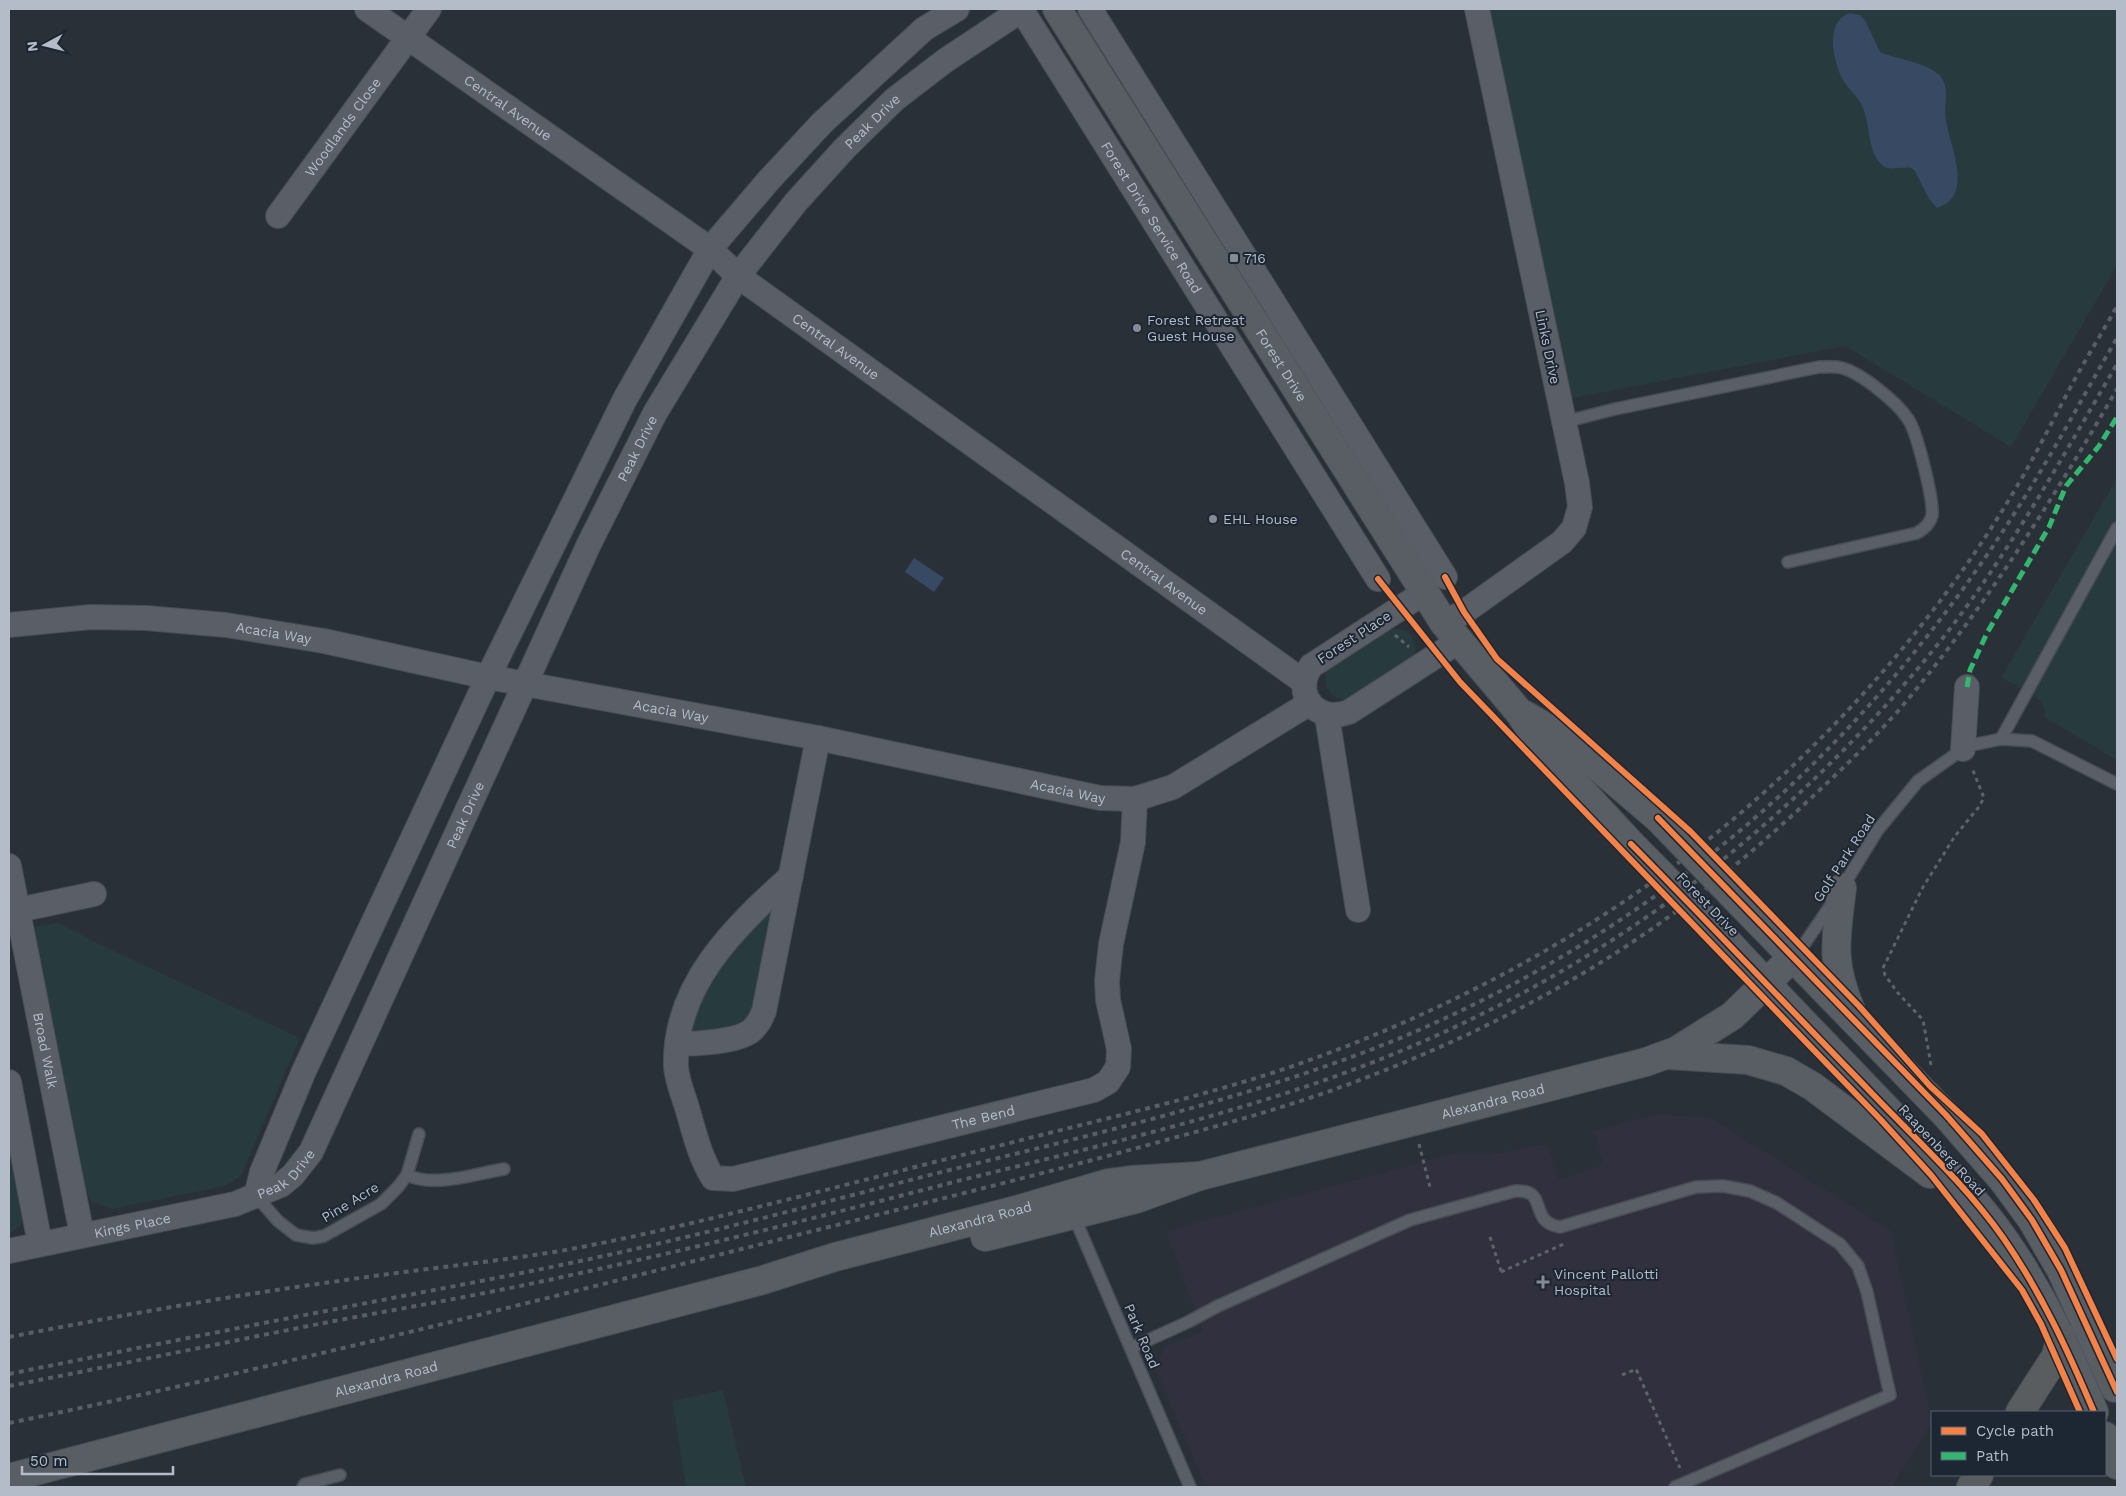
<svg xmlns="http://www.w3.org/2000/svg" width="2126" height="1496" font-family="'Work Sans',sans-serif">
<style>
.medical{fill:#31303e}
.green{fill:#273a3e}
.water{fill:#384963}
.lines{fill:none;stroke-linecap:round;stroke-linejoin:round}
.lane-casing{stroke:#484c53;stroke-width:14}
.street-casing{stroke:#484c53;stroke-width:26}
.secondary-casing{stroke:#484c53;stroke-width:30}
.highway-casing{stroke:#474c53;stroke-width:30}
.path{stroke:#5d636a;stroke-width:3;stroke-dasharray:4 4;stroke-linecap:butt}
.lane{stroke:#5a5e66;stroke-width:11}
.street{stroke:#5a5e66;stroke-width:24}
.secondary{stroke:#595d64;stroke-width:28}
.highway{stroke:#5a5d60;stroke-width:28}
.rail{stroke:#595d64;stroke-width:4;stroke-dasharray:5 5;stroke-linecap:butt}
.secondary-bridge-casing{stroke:#484c53;stroke-width:30;stroke-linecap:butt}
.secondary-bridge{stroke:#595d64;stroke-width:28}
.quiet{stroke:#33b770;stroke-width:5;stroke-dasharray:10 5;stroke-linecap:butt}
.cycleway-casing{stroke:#1d2633;stroke-width:9}
.cycleway{stroke:#f48246;stroke-width:6}
.poi-dot{fill:#848b96;stroke:#1d2633;stroke-width:2}
.labels{text-anchor:middle;stroke-width:4;stroke-linejoin:round;paint-order:stroke}
.street-label{font-size:14px;fill:#b4bcc9;stroke:#1d2633}
.poi-label{font-size:14px;fill:#b4bcc9;stroke:#1d2633;text-anchor:start}
</style>
<rect width="100%" height="100%" fill="#2a3038"/>
<polygon class="medical" points="1656,1114 1711,1118 1891,1231 1932,1422 1892,1487 1206,1487 1156,1370 1165,1346 1203,1332 1166,1231 1453,1154 1493,1154 1547,1144 1559,1180 1603,1165 1594,1131"/>
<g class="green">
<polygon points="1486,9 2117,9 2117,265 2011,447 1845,346 1568,399"/>
<path d="M2117,478V760L2044,717C2049,696 2016,686 2001,678Z"/>
<path d="M1402,629C1414,634 1417,643 1415,656L1347,700C1330,700 1319,682 1329,668L1389,630Z"/>
<polygon points="769,912 772,913 752,1024 698,1034 691,1026 713,968"/>
<polygon points="59,923 101,945 300,1038 241,1176 225,1186 112,1209 92,1202 80,1184 30,936 37,926"/>
<polygon points="9,1131 24,1215 19,1227 9,1234"/>
<polygon points="723,1390 746,1487 686,1487 672,1401"/>
</g>
<g class="water">
<path d="M1850,13L1860,15L1866,22L1880,52C1896,59 1929,63 1940,76C1951,88 1943,106 1946,120C1950,147 1975,196 1937,208L1929,199L1915,171L1911,168C1902,166 1889,172 1882,165C1868,153 1870,125 1863,108C1859,97 1849,90 1843,80C1833,62 1824,21 1850,13Z"/>
<polygon points="914,558 944,578 934,592 905,572"/>
</g>
<g class="lines">
<g class="lane-casing">
<g id="lane">
<path d="M1564,422L1615,409L1819,367C1826,367 1834,366 1842,368C1861,373 1897,402 1908,419C1917,432 1934,500 1932,516C1930,523 1924,529 1917,533L1788,562"/>
<polyline points="2001,739 2117,528"/>
<polyline points="1842,888 1877,831 1918,781 1963,749 1972,745 2001,739 2032,741 2117,784"/>
<polyline points="1793,957 1805,943 1833,902"/>
<path d="M407,1175C435,1188 474,1174 504,1169"/>
<polyline points="256,1196 278,1221 296,1235 313,1238 324,1236 381,1204 398,1187 407,1175 419,1134"/>
<polyline points="1073,1214 1190,1487"/>
<path d="M1131,1348L1188,1322L1218,1306L1410,1220L1515,1191C1550,1189 1527,1222 1560,1227L1696,1187L1723,1186L1750,1191L1777,1203L1840,1244L1858,1266L1867,1292L1890,1395L1675,1487"/>
<polyline points="303,1487 305,1484 340,1475"/>
</g>
</g>
<g class="street-casing">
<g id="street">
<path id="s1" d="M367,9L710,249L738,276L756,289L1304,682"/>
<path id="s2" d="M1021,9L1378,579"/>
<polyline points="1090,9 1445,577"/>
<path id="s3" d="M278,216L429,9"/>
<path d="M1425,592L1311,666C1292,694 1316,724 1349,712L1459,641"/>
<polyline points="1444,623 1464,612 1562,542 1574,528 1580,507 1577,483 1477,9"/>
<path id="s4" d="M9,625L91,617L146,618L226,625L324,641L488,677L818,738L1100,798L1135,799L1173,787L1310,703"/>
<polyline points="1327,716 1358,910"/>
<polyline points="1963,749 1967,687"/>
<path id="s5" d="M9,866L82,1235"/>
<path id="s6" d="M791,876C735,927 673,985 676,1067C677,1081 684,1097 688,1111C695,1135 700,1157 713,1178L733,1179L1094,1090L1108,1082L1118,1067L1119,1049L1108,1000L1107,981L1111,944L1133,842L1135,799"/>
<polyline points="9,912 94,894"/>
<path d="M677,1044C696,1044 736,1042 751,1031C758,1025 761,1019 764,1011L818,738"/>
<polyline points="9,1082 40,1244"/>
<polyline points="256,1196 262,1172 304,1071 488,677 625,399 710,249 769,180 822,123 924,29 957,9"/>
<path id="s7" d="M9,1251L235,1204L281,1185L293,1175L311,1152L589,544L655,413L738,276L796,202L845,148L895,99L946,60L1023,9"/>
</g>
</g>
<g class="secondary-casing">
<g id="secondary">
<path id="s8" d="M1057,9L1444,623L1519,712L1545,751L1631,844"/>
<polyline points="1525,715 1564,738 1658,818"/>
<path d="M1842,888C1836,938 1830,962 1851,1010"/>
<polyline points="1746,909 1946,1115 2002,1179 2032,1220 2061,1270 2115,1388"/>
<path d="M1720,934C1778,997 1838,1058 1897,1120C1934,1158 1973,1195 2003,1238C2042,1293 2068,1351 2094,1412"/>
<polyline points="1668,1055 1748,1060 1786,1071 1812,1086 1930,1174"/>
<path id="s9" d="M985,1237L1136,1199L1200,1176L1646,1062L1676,1051L1732,1016L1793,957"/>
<polyline points="2105,1436 2117,1465"/>
<path id="s10" d="M9,1478L763,1280L835,1257L1020,1209L1109,1183L1131,1180L1200,1176"/>
</g>
</g>
<g class="highway-casing">
<g id="highway">
<polyline points="2106,1366 2117,1383"/>
<polyline points="2020,1412 2056,1356 2061,1336"/>
<polyline points="1971,1487 1979,1475"/>
</g>
</g>
<g class="path">
<polyline points="1395,635 1409,647"/>
<polyline points="1931,1065 1923,1020 1898,993 1885,975 1883,968 1923,887 1955,836 1978,808 1984,798 1972,768"/>
<polyline points="1419,1144 1430,1187"/>
<polyline points="1490,1237 1502,1274"/>
<polyline points="1501,1272 1566,1243"/>
<polyline points="1622,1375 1636,1369 1680,1468"/>
</g>
<use href="#lane" class="lane"/>
<use href="#street" class="street"/>
<use href="#secondary" class="secondary"/>
<use href="#highway" class="highway"/>
<g class="rail">
<path d="M9,1337C118,1316 228,1296 339,1281C412,1270 486,1263 560,1251C633,1238 705,1220 778,1202C854,1183 930,1163 1006,1144C1102,1119 1199,1098 1293,1066C1485,999 1662,895 1807,752C1892,669 1968,573 2027,469C2041,444 2054,418 2068,392C2083,363 2101,335 2117,306"/>
<path d="M9,1374C118,1352 227,1330 336,1309C412,1294 489,1280 566,1264C687,1239 806,1207 926,1176C1081,1137 1239,1102 1388,1043C1514,992 1632,920 1736,834C1856,734 1957,610 2037,477C2065,431 2090,384 2117,338"/>
<path d="M9,1386C117,1365 226,1342 334,1321C415,1306 496,1292 576,1274C700,1247 823,1216 946,1184C1073,1152 1202,1123 1325,1080C1471,1029 1612,952 1731,853C1810,788 1883,714 1946,634C2011,550 2063,456 2117,364"/>
<path d="M9,1423C281,1367 551,1297 821,1229C936,1200 1051,1172 1166,1140C1221,1125 1276,1110 1330,1091C1453,1047 1573,988 1678,910C1724,876 1767,839 1809,800C1842,769 1875,738 1904,704C1986,606 2053,499 2117,389"/>
</g>
<g class="secondary-bridge-casing">
<g id="secondary-bridge">
<polyline points="1658,818 1746,909"/>
<polyline points="1631,844 1720,934"/>
</g>
</g>
<use href="#secondary-bridge" class="secondary-bridge"/>
<polyline class="quiet" points="1967,687 1970,670 1987,633 2049,527 2066,486 2099,446 2117,417"/>
<g class="cycleway-casing">
<g id="cycleway">
<polyline points="1445,577 1464,612 1497,659 1691,832 1859,1006 1930,1086 1982,1134 2034,1200 2065,1248 2117,1359"/>
<polyline points="1378,579 1460,682 1881,1120 1931,1175 2022,1290 2041,1324 2080,1412"/>
<polyline points="1658,818 1946,1115 2002,1179 2032,1220 2061,1270 2117,1392"/>
<path d="M1631,844C1709,923 1786,1005 1864,1085C1911,1135 1964,1182 2004,1239C2042,1294 2068,1351 2094,1412"/>
</g>
</g>
<use href="#cycleway" class="cycleway"/>
</g>
<g class="poi-dot">
<rect x="1229" y="253" width="10" height="10" rx="2.5"/>
<circle cx="1137" cy="328" r="5"/>
<circle cx="1213" cy="519" r="5"/>
<path d="M1540.5 1274.5h5v5h5v5h-5v5h-5v-5h-5v-5h5z"/>
</g>
<g class="labels">
<g class="street-label">
<text dy="5" stroke="none"><textPath href="#s1" startOffset="172">Central Avenue</textPath></text>
<text dy="5" stroke="none"><textPath href="#s7" startOffset="1506">Peak Drive</textPath></text>
<text dy="5" stroke="none"><textPath href="#s3" startOffset="110">Woodlands Close</textPath></text>
<text dy="5" stroke="none"><textPath href="#s2" startOffset="246">Forest Drive Service Road</textPath></text>
<text dy="5" stroke="none"><textPath href="#s1" startOffset="578">Central Avenue</textPath></text>
<text transform="translate(1548 347) rotate(78)" y="5">Links Drive</text>
<text dy="5" stroke="none"><textPath href="#s8" startOffset="421">Forest Drive</textPath></text>
<text dy="5" stroke="none"><textPath href="#s7" startOffset="1101">Peak Drive</textPath></text>
<text dy="5" stroke="none"><textPath href="#s1" startOffset="982">Central Avenue</textPath></text>
<text dy="5" stroke="none"><textPath href="#s4" startOffset="266">Acacia Way</textPath></text>
<text transform="translate(1354 637) rotate(-33)" y="5">Forest Place</text>
<text dy="5" stroke="none"><textPath href="#s4" startOffset="671">Acacia Way</textPath></text>
<text dy="5" stroke="none"><textPath href="#s4" startOffset="1076">Acacia Way</textPath></text>
<text dy="5" stroke="none"><textPath href="#s7" startOffset="696">Peak Drive</textPath></text>
<text transform="translate(1844 858) rotate(-57)" y="5">Golf Park Road</text>
<text transform="translate(1708 904) rotate(46)" y="5">Forest Drive</text>
<text dy="5" stroke="none"><textPath href="#s5" startOffset="188">Broad Walk</textPath></text>
<text dy="5" stroke="none"><textPath href="#s9" startOffset="526">Alexandra Road</textPath></text>
<text dy="5" stroke="none"><textPath href="#s6" startOffset="626">The Bend</textPath></text>
<text transform="translate(1942 1150) rotate(47)" y="5">Raapenberg Road</text>
<text dy="5" stroke="none"><textPath href="#s7" startOffset="291">Peak Drive</textPath></text>
<text transform="translate(350 1202) rotate(-31)" y="5">Pine Acre</text>
<text dy="5" stroke="none"><textPath href="#s10" startOffset="1005">Alexandra Road</textPath></text>
<text dy="5" stroke="none"><textPath href="#s7" startOffset="126">Kings Place</textPath></text>
<text transform="translate(1142 1336) rotate(67)" y="5">Park Road</text>
<text dy="5" stroke="none"><textPath href="#s10" startOffset="390">Alexandra Road</textPath></text>
</g>
<g class="poi-label">
<text x="1244" y="263">716</text>
<text x="1147" y="325">Forest Retreat<tspan x="1147" dy="16">Guest House</tspan></text>
<text x="1223" y="524">EHL House</text>
<text x="1554" y="1279">Vincent Pallotti<tspan x="1554" dy="16">Hospital</tspan></text>
</g>
</g>
<rect width="2126" height="1496" fill="none" stroke="#b4bcc9" stroke-width="20"/>
<rect x="1931" y="1411" width="175" height="65" fill="#1d2633" stroke="#59626f"/>
<rect x="1941" y="1427" width="25" height="8" fill="#f48246" stroke="#59626f"/>
<text x="1976" y="1436" font-size="15" fill="#b4bcc9">Cycle path</text>
<rect x="1941" y="1452" width="25" height="8" fill="#33b770" stroke="#59626f"/>
<text x="1976" y="1461" font-size="15" fill="#b4bcc9">Path</text>
<g transform="translate(45 45) rotate(263)" stroke="#1d2633" stroke-width="4" paint-order="stroke">
<path d="M0-4L9 19L0 12L-9 19Z" fill="#b4bcc9"/>
<text y="-8" font-size="14" font-weight="bold" text-anchor="middle" fill="#b4bcc9">N</text>
</g>
<path d="M22 1466v8h151v-8" fill="none" stroke="#b4bcc9" stroke-width="2.5"/>
<text x="30" y="1466" font-size="15" fill="#b4bcc9" stroke="#1d2633" stroke-width="4" paint-order="stroke">50 m</text>
</svg>
